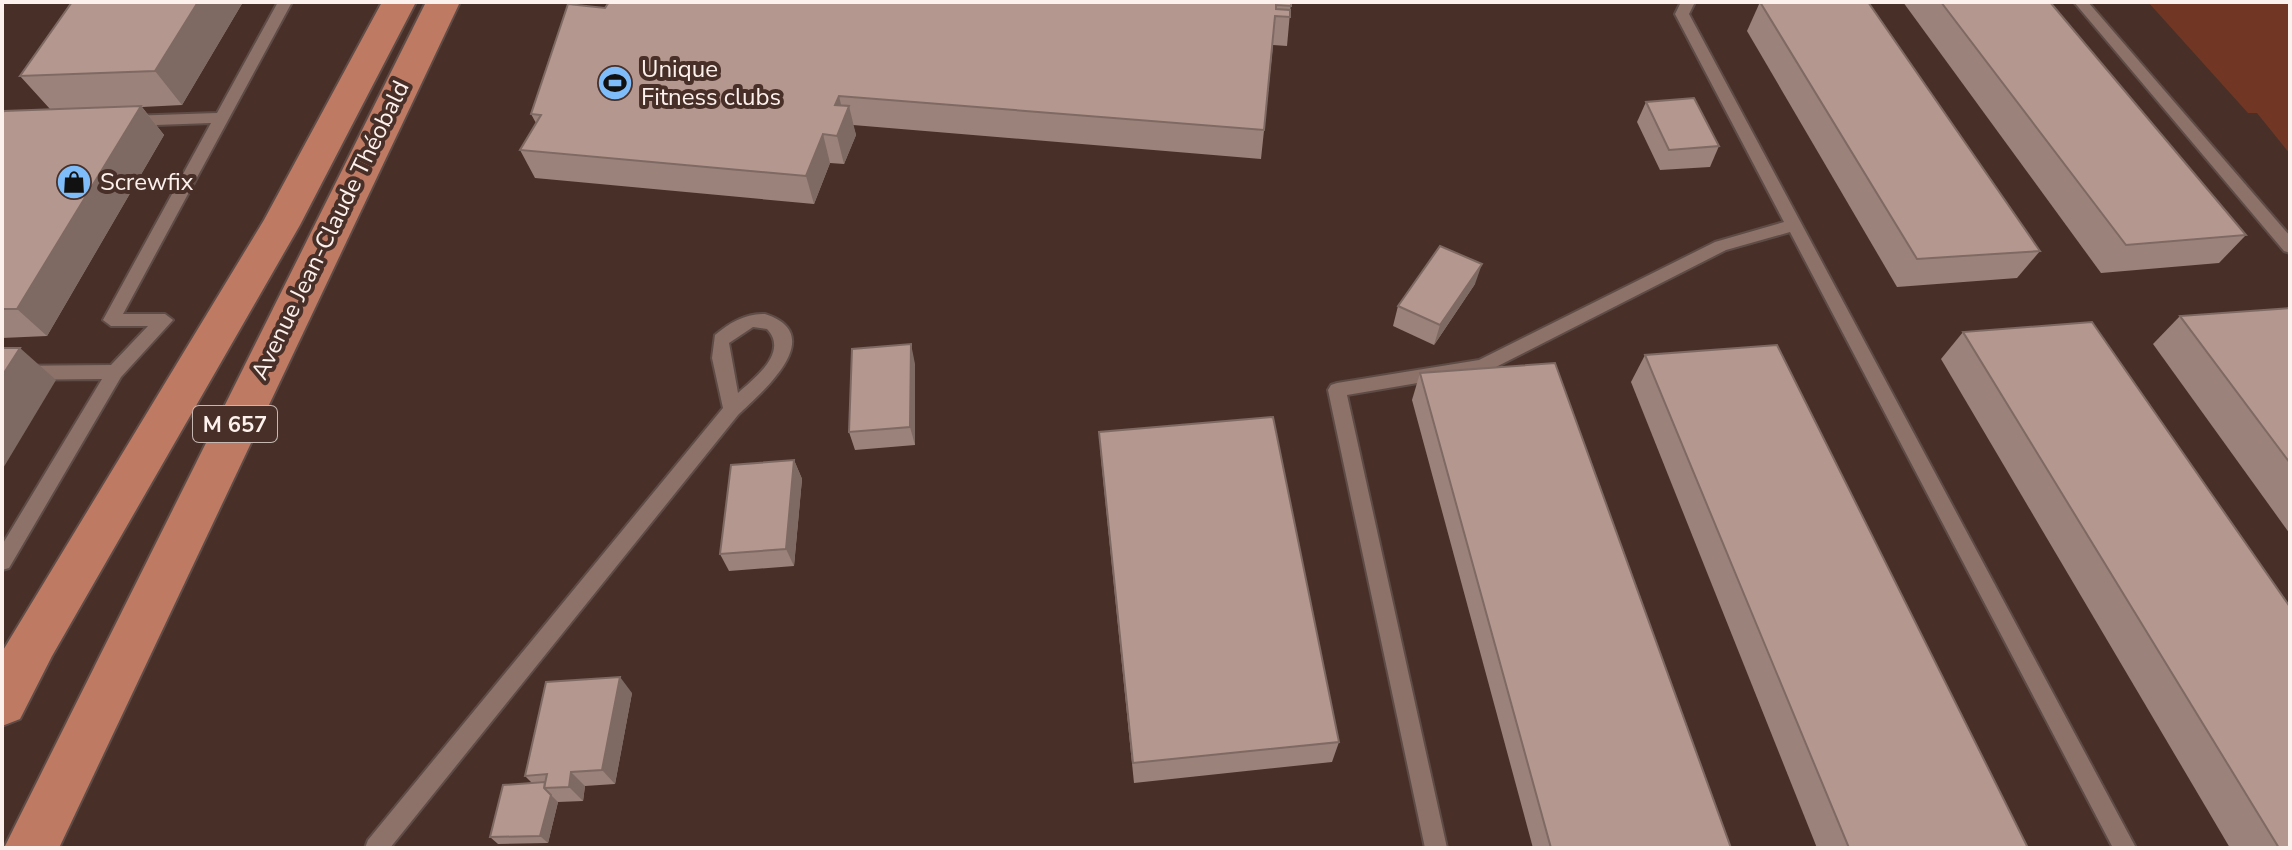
<svg xmlns="http://www.w3.org/2000/svg" width="2292" height="850" font-family="'Nunito Sans',sans-serif">
<style>
.green{fill:#713724}
.lines{fill:none;stroke-linecap:round;stroke-linejoin:round}
.service-casing{stroke:#5f4c46;stroke-width:4}
.primary-casing{stroke:#5f4c46;stroke-width:4}
.service{fill:#8d7269;fill-rule:evenodd}
.primary{fill:#bf7a64;fill-rule:evenodd}
.wall{fill:#9b827a}
.shaded-wall{fill:#7e6a63}
.building{fill:#b4978e;stroke:#7e6a63;stroke-width:2}
.labels{text-anchor:middle;stroke-width:8;stroke-linejoin:round;paint-order:stroke}
.shield{fill:#483029;stroke:#c7b7b2;stroke-width:2}
.shield-label{font-size:22px;font-weight:bold;fill:#fdf1ed}
.poi-label{font-size:24px;fill:#fdf1ed;stroke:#483029;text-anchor:start}
.street-label{font-size:24px;fill:#fdf1ed;stroke:#483029}
</style>
<rect width="100%" height="100%" fill="#483029"/>
<polygon class="green" points="2148,2 2290,2 2290,154 2257,113 2248,113"/>
<g class="lines">
<g class="service-casing">
<g id="service">
<polygon points="278,2 292,2 123,314 165,314 173,320 121,377 9,568 2,570 2,545 102,379 2,380 2,366 111,365 148,326 111,326 103,320 211,123 128,126 121,121 128,116 217,113"/>
<polygon points="1681,2 1695,2 1689,14 2136,848 2113,848 1790,232 1726,250 1488,371 1347,395 1447,848 1425,848 1328,390 1331,385 1337,383 1479,360 1715,242 1784,222 1675,14"/>
<polygon points="2074,2 2088,2 2290,236 2290,253 2284,251"/>
<path d="M765,314C830,335 761,393 738,415L390,848H365L368,840L723,408L712,358L715,335C729,323 746,313 765,314ZM753,327L767,329C789,352 755,378 738,393L729,343Z"/>
</g>
</g>
<g class="primary-casing">
<g id="primary">
<polygon points="382,2 416,2 300,225 52,656 20,719 2,726 2,652 264,220"/>
<polygon points="426,2 460,2 59,848 4,848"/>
</g>
</g>
<use href="#service" class="service"/>
<use href="#primary" class="primary"/>
</g>
<g class="wall">
<polygon points="72,2 243,2 182,105 142,107 164,135 47,336 2,338 2,114 50,109 20,76"/>
<polygon points="1291,2 1287,46 1273,45 1261,159 853,125 856,135 844,164 830,163 814,204 535,178 520,150 536,123 531,114 605,8"/>
<polygon points="1760,2 2040,251 2017,278 1897,287 1747,31"/>
<polygon points="1903,2 2050,2 2246,235 2219,263 2101,273"/>
<polygon points="1646,102 1719,146 1710,167 1660,170 1637,122"/>
<polygon points="1475,284 1434,345 1393,326 1398,306"/>
<polygon points="2290,308 2290,534 2153,344 2180,316"/>
<polygon points="1963,332 2290,848 2230,848 1941,359"/>
<polygon points="1645,355 2028,848 1817,848 1631,382"/>
<polygon points="915,364 915,445 855,450 849,432"/>
<polygon points="1420,373 1731,848 1533,848 1412,400"/>
<polygon points="1099,432 1339,742 1332,762 1134,783 1101,458"/>
<polygon points="794,460 802,479 794,566 729,571 720,554"/>
<polygon points="632,693 615,784 585,786 583,801 558,802 548,843 498,844 490,837 532,783 525,776"/>
</g>
<g class="shaded-wall">
<polygon points="198,2 243,2 182,105 155,71"/>
<polygon points="839,96 844,117 849,106 856,135 844,164 837,136 835,105"/>
<polygon points="141,106 164,135 47,336 17,309"/>
<polygon points="823,134 830,163 814,204 806,176"/>
<polygon points="1482,264 1475,284 1434,345 1440,325"/>
<polygon points="911,344 915,364 915,445 910,427"/>
<polygon points="20,348 56,380 2,470 2,376"/>
<polygon points="794,460 802,479 794,566 786,549"/>
<polygon points="620,677 632,693 615,784 602,770"/>
<polygon points="571,772 585,786 583,801 569,787"/>
<polygon points="551,795 558,802 548,843 540,836"/>
</g>
<g class="building">
<polygon points="72,2 198,2 155,71 20,76"/>
<polygon points="609,2 1291,2 1291,6 1276,5 1276,9 1290,10 1290,17 1275,16 1264,130 839,96 835,105 849,106 837,136 823,134 806,176 520,150 541,115 531,114 568,4 605,8"/>
<polygon points="1760,2 1868,2 2040,251 1917,259"/>
<polygon points="1941,2 2050,2 2246,235 2126,245"/>
<polygon points="1694,98 1719,146 1669,150 1646,102"/>
<polygon points="141,106 17,309 2,309 2,114 4,111"/>
<polygon points="1440,246 1482,264 1440,325 1398,306"/>
<polygon points="2290,308 2290,463 2180,316"/>
<polygon points="2092,322 2290,607 2290,848 2279,848 1963,332"/>
<polygon points="911,344 910,427 849,432 852,349"/>
<polygon points="1777,345 2028,848 1849,848 1645,355"/>
<polygon points="2,348 20,348 2,376"/>
<polygon points="1555,363 1731,848 1551,848 1420,373"/>
<polygon points="1273,417 1339,742 1133,763 1099,432"/>
<polygon points="794,460 786,549 720,554 731,465"/>
<polygon points="620,677 602,770 571,772 569,787 544,788 547,774 525,776 546,682"/>
<polygon points="545,782 544,788 551,795 540,836 490,837 503,785"/>
</g>
<defs>
<g id="stadium-disc" transform="scale(1.8)"><circle r="9.5" fill="#7fbdfa" stroke="#483029"/><path d="M0-5a6.5 5 0 1 0 0 10a6.5 5 0 1 0 0-10ZM-3.5-1.8h7v3.6h-7Z" fill="#111"/></g>
<g id="shop-disc" transform="scale(1.8)"><circle r="9.5" fill="#7fbdfa" stroke="#483029"/><path d="M-5-2.5h2.3a2.7 3.5 0 0 1 5.4 0H5L5.5 6h-11ZM-1.5-2.5h3a1.5 2.3 0 0 0-3 0Z" fill="#111"/></g>
</defs>
<g fill-rule="evenodd">
<use href="#stadium-disc" x="615" y="83"/>
<use href="#shop-disc" x="74" y="182"/>
</g>
<g class="labels">
<rect class="shield" x="193" y="406" width="84" height="36" rx="6"/>
<g class="shield-label">
<text x="235" y="432">M 657</text>
</g>
<g class="poi-label">
<text x="641" y="77">Unique<tspan x="641" dy="28">Fitness clubs</tspan></text>
<text x="100" y="190">Screwfix</text>
</g>
<g class="street-label">
<text transform="translate(330 230) rotate(-64)" y="8">Avenue Jean-Claude Théobald</text>
</g>
</g>
<rect width="2292" height="850" fill="none" stroke="#fdf1ed" stroke-width="8"/>
</svg>
